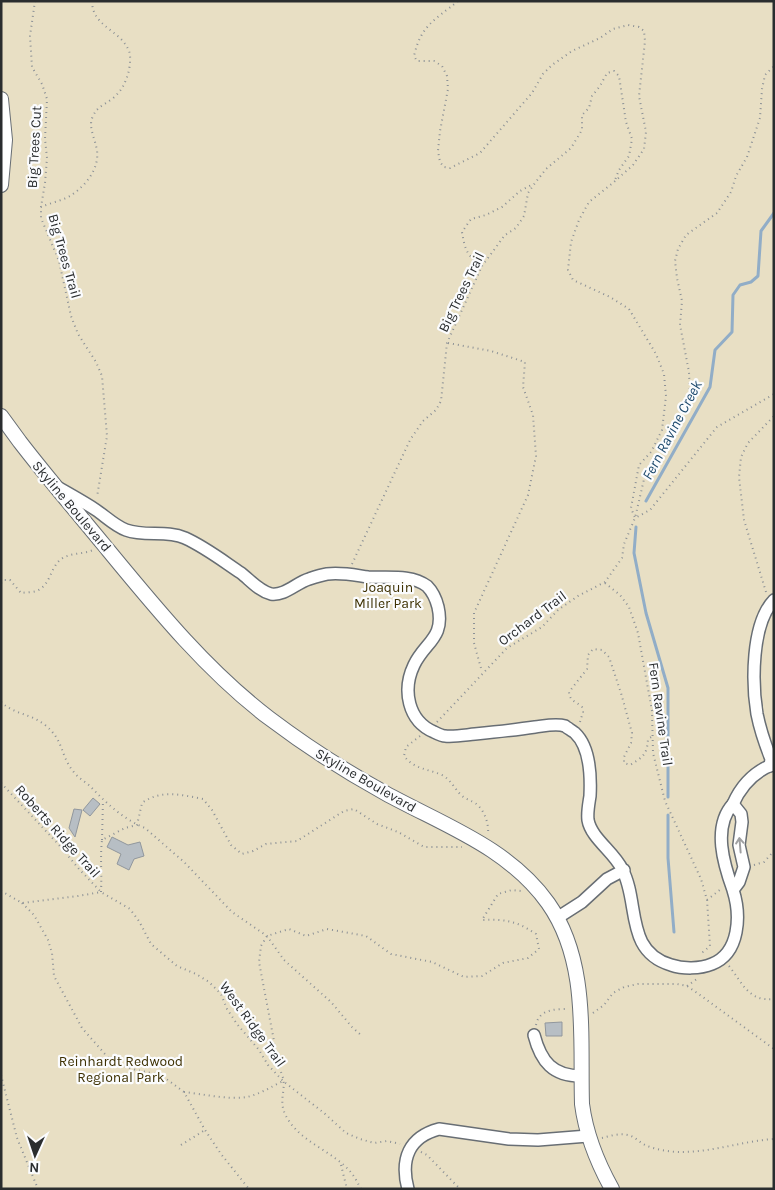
<svg xmlns="http://www.w3.org/2000/svg" width="775" height="1190" font-family="Karla,sans-serif">
<style>
.green{fill:#e8dfc4}
.lines{fill:none;stroke-linecap:round;stroke-linejoin:round}
.stream{stroke:#91adc7;stroke-width:3}
.building{fill:#b7bec4;stroke:#91979d}
.minor-casing{stroke:#686e74;stroke-width:14}
.major-casing{stroke:#686e74;stroke-width:16}
.path{stroke:#8c9196;stroke-width:2;stroke-dasharray:1 4;stroke-linecap:butt}
.minor{stroke:#fff;stroke-width:11}
.major{stroke:#fff;stroke-width:14}
.oneway{stroke:#9fa0a1}
.labels{text-anchor:middle;stroke-width:4.5;stroke-linejoin:round;paint-order:stroke}
.street-label{font-size:14px;fill:#2a2d2f;stroke:#fbfcfe}
.park-label{font-size:14px;fill:#3d3002;stroke:#fbfcfe}
.water-label{font-size:15px;font-style:italic;fill:#1e4a6e;stroke:#fbfcfe}
</style>
<rect width="100%" height="100%" fill="#e9f0f7"/>
<rect class="green" x="1" y="1" width="773" height="1188"/>
<g class="lines">
<g class="stream">
<polyline points="646,501 710,387 715,350 732,332 733,295 740,285 751,282 758,276 761,231 774,213"/>
<polyline points="636,527 634,553 646,613 668,688 668,797"/>
<polyline points="668,815 668,858 674,932"/>
</g>
</g>
<g class="building">
<polygon points="93,798 100,804 90,816 83,810"/>
<polygon points="74,809 82,810 75,837 69,828"/>
<polygon points="112,837 128,845 140,842 144,856 134,859 129,870 117,864 121,854 107,847"/>
<polygon points="562,1022 562,1036 546,1036 545,1023"/>
</g>
<g class="lines">
<g class="minor-casing">
<g id="minor">
<path d="M59,488C71,495 84,502 96,510C105,516 115,526 126,530C145,537 166,530 185,538C205,547 223,561 241,573C250,580 259,591 271,594C285,596 296,583 309,579C315,577 321,575 327,574C341,572 354,575 368,577C387,578 411,574 427,586C433,592 436,599 438,607C445,638 425,642 414,665C402,690 408,721 434,732C436,733 442,736 445,736C454,737 465,735 475,734C495,732 515,730 535,727C544,726 556,723 565,726C566,727 574,732 575,733C590,747 591,776 590,796C589,803 587,812 588,820C591,838 614,852 622,869C640,902 624,951 671,965C683,969 700,969 712,964C740,953 741,915 733,890C724,865 712,827 733,804L741,814L742,822L739,845L744,867L739,882L733,890"/>
<path d="M770,766L771,759C765,744 760,729 757,714C752,684 751,624 774,600"/>
<path d="M733,804C741,786 755,771 774,764"/>
<polyline points="557,918 582,902 607,879 624,870"/>
<path d="M534,1035C541,1062 553,1076 581,1076"/>
<path d="M408,1189C400,1159 409,1137 439,1129L509,1139L538,1140L588,1136"/>
</g>
</g>
<g class="major-casing">
<g id="major">
<polyline points="1,99 5,140 1,185"/>
<path d="M1,416L20,442C47,477 76,511 104,545C155,607 206,670 269,718C306,746 345,771 385,793C443,825 508,847 548,903C589,961 580,1037 582,1104C586,1135 597,1162 612,1189"/>
</g>
</g>
<g class="path">
<polyline points="35,1 30,36 32,67 42,84 47,99 45,139 47,158 45,183 41,207"/>
<path d="M92,1C92,27 121,30 129,51C131,56 130,65 129,70C126,82 122,91 112,99C104,105 97,107 93,116C88,126 94,136 96,146C102,166 86,186 70,196C61,201 50,203 41,207V218L59,261L71,316L78,334L96,362L102,376L107,436L97,497"/>
<path d="M458,1C435,20 421,25 414,56L417,61H434L442,66L447,76L448,89L440,131L438,151L440,162L444,167L450,168L480,153L532,93L543,74L552,65L572,51L600,38L613,29L628,25L639,27L644,31L645,41L639,96L646,132L644,149L633,165L614,182L589,202L579,220L571,242L568,270L573,280L610,297L629,309L656,354L664,374L666,396L662,430L651,452L639,465L631,508L635,518L650,510L717,427L774,394"/>
<path d="M482,266C467,256 465,250 462,232L471,219L486,215L502,207L520,191L533,184"/>
<polyline points="448,343 491,351 525,362 523,387 533,415 536,456 528,495 474,613 474,643 482,672"/>
<polyline points="352,564 410,440 423,421 436,410 441,401 447,343 482,266 505,235 516,228 524,216 528,193 535,183 546,169 571,148 582,130 582,115 589,108 592,96 600,86 607,73 614,71 619,76 626,122 632,139 629,156 619,170 615,180"/>
<path d="M1,583L4,580H10L21,593C27,592 35,593 40,589C50,583 51,568 60,560C70,552 82,555 93,550"/>
<polyline points="605,583 620,595 629,607 638,633 652,711 653,753 665,801 701,879 707,900 710,946 703,952 703,956"/>
<polyline points="766,592 744,520 739,477 741,457 748,443 774,416"/>
<path d="M1,702C15,715 30,713 45,725C64,740 60,755 73,771C77,777 84,781 90,786C106,803 123,819 145,828L184,862L232,912L267,936L284,960L331,1002L352,1027L362,1036"/>
<polyline points="437,722 507,648 542,627 558,610 578,596 605,582 622,558 624,544 635,518 645,475 686,408 690,394 689,372 680,325 682,301 677,278 675,261 678,249 686,235 717,213 731,192 736,176 747,157 760,118 762,89 765,75 774,66"/>
<path d="M580,722L583,712L582,707C576,701 570,702 569,692L587,669L588,655L593,649L602,650L609,657L621,693L632,733L631,743L624,757V763L630,765C643,757 647,755 648,739L653,736"/>
<path d="M420,736L406,747L404,756C414,769 428,769 442,775C451,780 454,788 461,795C465,799 470,800 475,803C484,809 489,823 488,834"/>
<polyline points="1,783 59,845 79,869 101,892 130,909 139,921 151,944 177,966 196,974 209,982 221,994 227,1009 237,1024 259,1050 268,1065 283,1081 324,1113 346,1133 360,1139 374,1143 387,1141 400,1144"/>
<polyline points="102,840 103,800"/>
<polyline points="754,865 764,862 774,851"/>
<polyline points="1,891 22,903 78,896 101,892"/>
<path d="M101,892C102,874 100,857 102,840L125,828L137,825L142,803C161,789 182,795 203,799L212,810L231,845L242,854L253,851L266,844L297,841L344,811L354,809L377,824L398,832L424,847H462"/>
<polyline points="707,900 721,889"/>
<polyline points="22,903 34,915 48,940 52,953 54,976 82,1028 112,1062 136,1070 161,1075 184,1092 205,1130 221,1154 249,1189"/>
<path d="M729,966C742,982 748,1002 774,999"/>
<polyline points="687,986 697,979"/>
<polyline points="593,1013 604,1005 613,993 624,987 638,984 677,984 687,986 700,995 774,1049"/>
<path d="M536,1025C539,1009 556,1009 568,1009"/>
<polyline points="1,1075 17,1138 38,1189"/>
<path d="M184,1092C203,1094 228,1100 247,1097C260,1094 271,1087 283,1081"/>
<path d="M602,1138C610,1136 619,1133 628,1135C634,1136 639,1142 645,1145C656,1150 670,1152 682,1152C713,1152 743,1141 774,1139"/>
<polyline points="181,1145 205,1130"/>
<polyline points="421,1152 427,1155 460,1189"/>
<polyline points="341,1165 347,1189"/>
<path d="M361,1189C358,1184 356,1179 353,1175C335,1151 301,1144 286,1116C278,1101 286,1091 283,1078C279,1065 274,1055 274,1041L259,962L261,946L267,936L289,929L306,936L327,929L366,936L391,954L432,962L464,977L482,976L503,963L528,958L539,949L536,934C517,921 505,919 482,920L498,894L512,890L521,891"/>
</g>
<use href="#minor" class="minor"/>
<use href="#major" class="major"/>
</g>
<defs><path id="oneway-shaft" d="M-6 0H5M1.5-3L5.5 0L1.5 3" fill="none" stroke-width="1.6" stroke-linecap="round" stroke-linejoin="round" transform="scale(1.25)"/></defs>
<use class="oneway" href="#oneway-shaft" transform="translate(740 845) rotate(-95)"/>
<g class="labels">
<g class="street-label">
<text transform="translate(34 147) rotate(-87)" y="5">Big Trees Cut</text>
<text transform="translate(65 256) rotate(74)" y="5">Big Trees Trail</text>
<text transform="translate(461 292) rotate(-64)" y="5">Big Trees Trail</text>
<text transform="translate(72 506) rotate(50)" y="5">Skyline Boulevard</text>
<text transform="translate(532 618) rotate(-37)" y="5">Orchard Trail</text>
<text transform="translate(661 714) rotate(82)" y="5">Fern Ravine Trail</text>
<text transform="translate(366 780) rotate(30)" y="5">Skyline Boulevard</text>
<text transform="translate(58 831) rotate(48)" y="5">Roberts Ridge Trail</text>
<text transform="translate(253 1024) rotate(54)" y="5">West Ridge Trail</text>
</g>
<g class="park-label">
<text x="388" y="592">Joaquin<tspan x="388" dy="16">Miller Park</tspan></text>
<text x="121" y="1066">Reinhardt Redwood<tspan x="121" dy="16">Regional Park</tspan></text>
</g>
<g class="water-label">
<text transform="translate(672 430) rotate(-62)" y="5">Fern Ravine Creek</text>
</g>
</g>
<rect width="775" height="1190" fill="none" stroke="#2a2d2f" stroke-width="5"/>
<g transform="translate(35 1155) rotate(183)" stroke="#fbfcfe" stroke-width="4" paint-order="stroke">
<path d="M0-4L9 19L0 12L-9 19Z" fill="#2a2d2f"/>
<text y="-8" font-size="14" font-weight="bold" text-anchor="middle" fill="#2a2d2f">N</text>
</g>
</svg>
